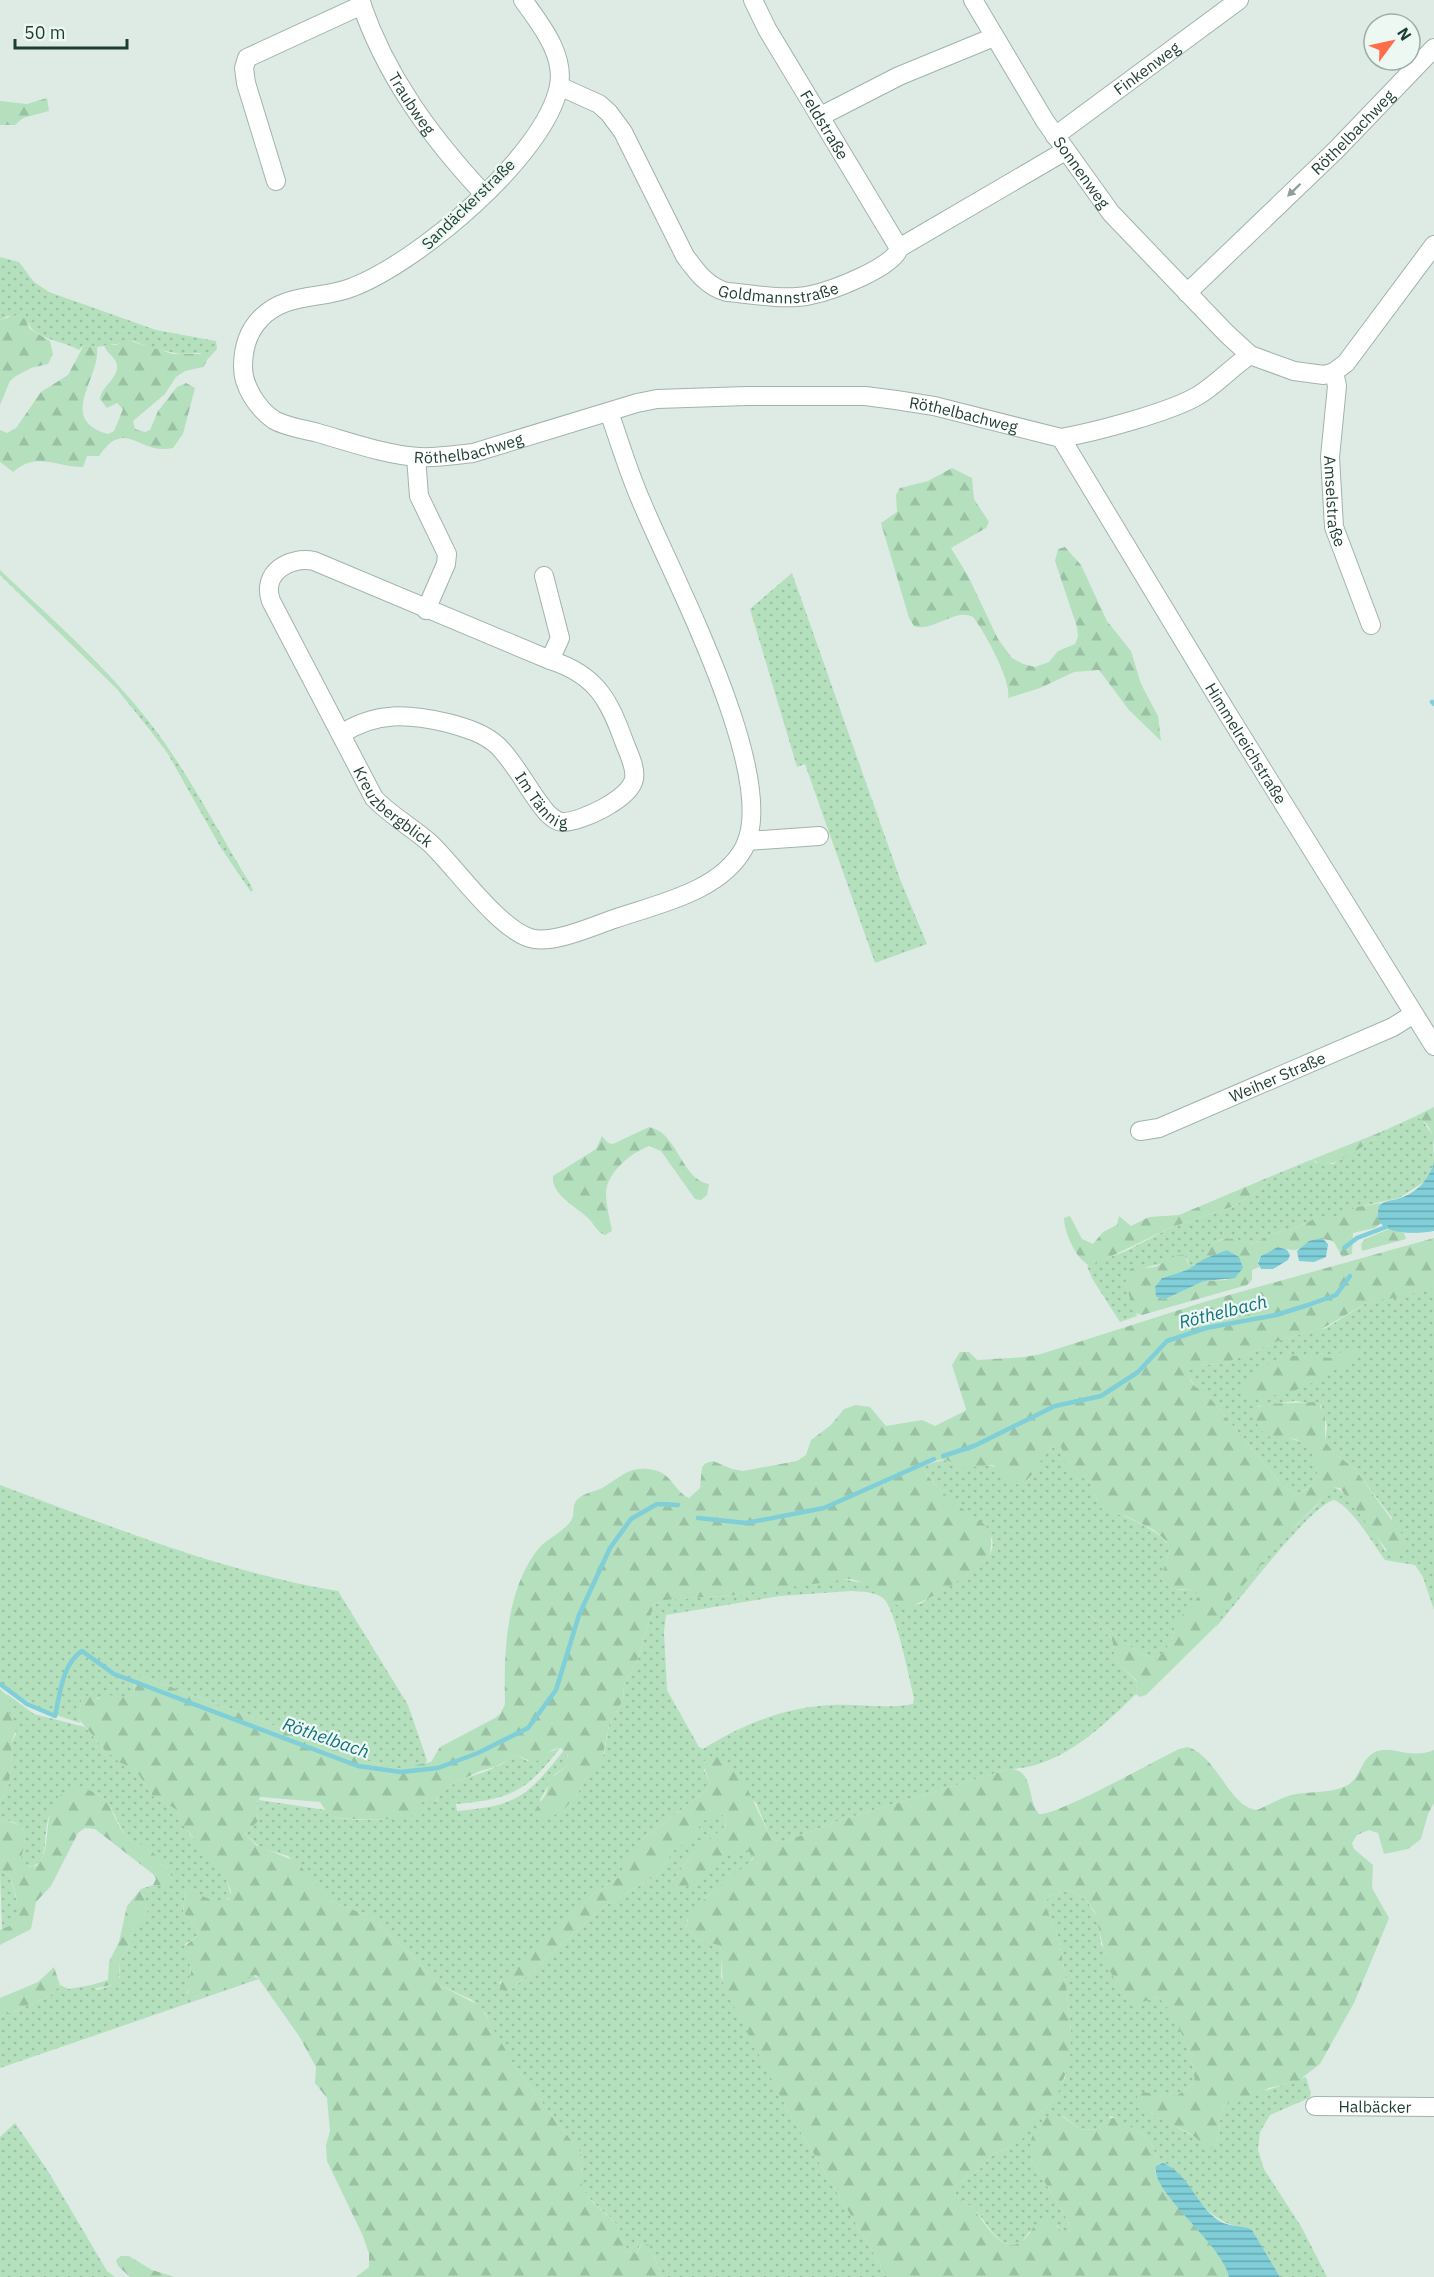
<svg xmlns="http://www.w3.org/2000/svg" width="1434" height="2277" font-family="'IBM Plex Sans',sans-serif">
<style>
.grass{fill:url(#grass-dots);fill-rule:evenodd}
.forest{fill:url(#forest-firs)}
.water{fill:url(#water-rules)}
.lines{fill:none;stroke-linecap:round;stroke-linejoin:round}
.stream{stroke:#7fced8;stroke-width:4.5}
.minor-casing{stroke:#a0b3ac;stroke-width:20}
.minor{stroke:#fff;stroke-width:18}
.oneway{fill:#8e9e99}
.labels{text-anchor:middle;stroke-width:4.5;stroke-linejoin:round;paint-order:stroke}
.street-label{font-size:16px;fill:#1d3d33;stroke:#eef8f3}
.water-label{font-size:18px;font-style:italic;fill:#12727f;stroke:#eef8f3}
</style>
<defs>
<pattern id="grass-dots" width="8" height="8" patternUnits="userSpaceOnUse" patternTransform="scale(1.5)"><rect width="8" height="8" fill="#b4e0bd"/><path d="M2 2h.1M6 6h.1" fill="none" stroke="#9ac1a3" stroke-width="1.8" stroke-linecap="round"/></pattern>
<pattern id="forest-firs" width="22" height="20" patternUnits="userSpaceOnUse" patternTransform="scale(1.5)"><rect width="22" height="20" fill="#b4e0bd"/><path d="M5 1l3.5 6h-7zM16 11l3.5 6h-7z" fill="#9ac1a3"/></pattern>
<pattern id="water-rules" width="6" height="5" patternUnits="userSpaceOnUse" patternTransform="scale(1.5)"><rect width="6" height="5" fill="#7fced8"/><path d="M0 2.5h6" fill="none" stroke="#67a8b0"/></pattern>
</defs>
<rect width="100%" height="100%" fill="#deebe5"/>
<g class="grass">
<path d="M0,257L19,262L34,282L49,292L156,330L216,341L217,349L208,359L200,353L181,354L154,349L134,341L97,347L84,345L79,350C64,341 35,339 28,323L8,316L0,320Z"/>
<path d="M0,570C52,619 106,666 150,723C188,772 217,830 249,882L253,890L251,892L221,848L168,754L150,730L116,688L0,575Z"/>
<polygon points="792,573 900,879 927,944 875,963 805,764 797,767 750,609"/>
<path d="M1414,1117L1421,1118L1433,1136L1434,1162L1427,1180L1399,1198L1357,1207L1339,1216L1309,1221L1293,1229L1273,1233L1256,1243C1247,1245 1241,1239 1232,1239C1207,1237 1204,1258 1190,1269L1187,1258L1147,1267L1125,1283L1137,1316L1120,1322L1093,1280L1087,1266L1126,1251L1172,1227L1234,1206L1264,1187L1267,1178L1313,1159L1316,1163L1333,1164L1380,1136L1381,1132Z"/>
<path d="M1434,1287V1610L1423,1577L1415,1565L1385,1560C1373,1544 1353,1508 1334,1500C1310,1505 1236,1605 1215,1628C1227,1588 1286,1536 1316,1506C1322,1500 1324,1492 1330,1487C1347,1484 1377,1538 1386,1552L1392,1518L1355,1469L1333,1452L1325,1441L1327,1426L1321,1405L1295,1401L1258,1406L1281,1439C1307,1432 1342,1478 1294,1495L1282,1485L1210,1398L1198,1390L1188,1376V1370L1199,1365L1223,1364L1286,1338L1326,1328L1368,1302Z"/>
<path d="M1055,1446H1060C1075,1466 1066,1468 1091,1482L1098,1504C1116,1514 1165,1529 1170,1550L1161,1577C1167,1592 1179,1589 1193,1590L1199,1596L1174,1629L1172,1642L1156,1659L1139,1653L1085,1611L1112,1639L1116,1661L1137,1682L1136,1694C1102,1727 1060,1768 1009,1769L838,1821L784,1842L774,1840L770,1836L756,1803L704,1761V1771L710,1782L707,1790L639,1842L619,1877L593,1894L499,1983L510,1991L602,1908L660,1873L672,1852L694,1834L702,1822L713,1815H723L727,1822L720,1833L691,1856L673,1880L692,1883C704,1869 729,1848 749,1850L753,1854C752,1875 688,1897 686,1927L697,1940L719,1944L722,1954L721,1977L788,2111L888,2277H663L654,2256L640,2245L637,2253L628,2251C624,2244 623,2235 619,2228C612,2216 592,2205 583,2189C577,2176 586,2165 580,2152L516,2068L496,2037L485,2013L472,2000L438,1984L412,1955L369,1916L330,1901L288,1856L261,1848L245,1834L258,1821L256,1803L259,1800L326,1810L330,1817C351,1820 414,1826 421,1802L436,1801C451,1777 474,1778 496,1767C504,1763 510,1758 517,1755L527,1761L560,1748C526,1792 511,1799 456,1804L457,1811C517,1806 528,1796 564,1750L569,1760L568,1765L554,1775L540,1800L550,1818L576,1796L587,1776L604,1754L609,1725L623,1700L624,1685L639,1656L654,1604L665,1600L733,1595L839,1579L866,1583L897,1605L920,1604L982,1563C1012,1537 971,1516 953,1502C942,1493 933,1482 924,1470V1466C955,1451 999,1467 1028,1479L1046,1453ZM851,1591C862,1592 873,1591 883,1598C896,1609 909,1678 914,1697L913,1704C887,1709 859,1704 833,1705C785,1707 743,1724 703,1749L699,1747L667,1690L664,1632L666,1615L780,1596Z"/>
<path d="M0,1485C110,1526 222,1572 338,1591L408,1705L427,1760L425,1764L396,1769L371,1762L142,1676L134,1682L135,1690L129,1698H82L78,1718L81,1723C47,1713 29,1704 0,1683Z"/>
<path d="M7,1694L34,1714L85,1727L104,1749L135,1769L153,1796L177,1810L189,1834L201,1845L227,1881L231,1896L222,1904H214L188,1890L185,1892L183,1912L199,1931L198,1936L185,1944L191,1970L187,1993L195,1997L252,1975L259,1979L0,2068V2017L50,1996L60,1985L69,1989L91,1985L97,1990L110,1986L120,1977V1960L129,1945L134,1927L148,1910L141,1889L153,1885H168L172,1878L167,1868L143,1845C113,1843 121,1791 82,1790C67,1789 60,1795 53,1808C43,1824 48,1844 41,1861L32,1867L25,1865L21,1859C22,1846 32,1830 15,1823C9,1820 6,1820 0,1822V1802L8,1787L12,1764L11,1743L16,1734L9,1713Z"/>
<path d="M0,1871L9,1875C13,1884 20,1909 17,1919C15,1925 7,1928 2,1930Z"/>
<path d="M1070,1890L1086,1900L1098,1918L1101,1945L1150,1997C1157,1997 1162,1998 1167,2004C1177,2016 1198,2069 1194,2084L1176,2096L1137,2097L1152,2114L1195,2137L1210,2150C1225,2137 1215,2118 1226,2104L1306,2077L1311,2094L1309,2098L1270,2115L1260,2132L1258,2150L1264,2169L1302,2228L1327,2277H1280L1252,2230C1206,2223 1201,2199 1172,2168L1166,2164H1159L1152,2145L1144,2135L1111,2116L1097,2129L1081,2130L1063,2116L1031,2159L1068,2221L1071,2228L1068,2235L1064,2236L1057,2225L1029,2232L1021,2243C998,2252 987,2221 974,2209C968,2203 960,2201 955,2195L957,2184L978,2171L992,2155L1010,2147L1032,2119L1051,2103L1065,2078L1071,2033L1065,1973L1058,1936L1044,1902L1050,1896Z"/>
<polygon points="15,2123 48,2171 107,2271 115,2277 0,2277 0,2137"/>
</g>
<g class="forest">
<polygon points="47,98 49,111 23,118 15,125 0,125 0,101 27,104"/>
<polygon points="16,315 25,319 30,329 50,341 53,354 48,364 31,368 16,376 10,381 0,405 0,320"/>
<path d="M127,340L173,354H204L208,359L203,367L185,371L176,377L165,394L133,421L135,429L145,432L150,430L158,411L177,387L186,383L195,388L183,434L173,448C139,456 126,416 99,456H87L83,467C57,467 36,451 13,472L0,462V430L7,433L16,428L41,392L68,375L84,345L97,347C101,378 56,419 108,434L114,431L123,409L117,403L107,408L100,399C101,385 124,376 115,360C112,355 106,352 104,345H116Z"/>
<path d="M952,468L972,478L974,499L989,522L986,528L951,548L968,576L998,639L1012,658L1023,664L1035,667L1049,662L1058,651L1075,644L1078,637L1077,627L1055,561L1058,549L1065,547L1081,565L1107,621L1131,651L1141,684L1158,716L1161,741L1129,710L1099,670L1074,672L1040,688L1008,698C1012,681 984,631 973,617C955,607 933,633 914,626L909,618L881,523L897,512L896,495L900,488L928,481Z"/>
<path d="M1434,1107V1144C1432,1131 1428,1120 1414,1117Z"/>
<path d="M649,1127C678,1132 681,1180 709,1184L707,1195L701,1200L695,1199L661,1151L649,1146C631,1153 607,1172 606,1193C606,1206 610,1219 612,1231L605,1235C597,1232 594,1224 588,1218C577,1207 551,1195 553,1176L596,1149L602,1136L608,1143L613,1144Z"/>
<polygon points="1381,1132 1380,1136 1339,1161 1321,1166 1313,1159"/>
<path d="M1267,1178L1264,1187L1234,1206L1172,1227L1091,1266C1077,1262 1064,1232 1064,1218L1070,1216L1082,1239L1093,1244L1103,1232L1117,1225L1119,1216L1131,1226L1149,1217L1179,1215Z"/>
<path d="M1381,1203L1377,1212L1381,1223L1375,1228L1353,1233L1352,1254L1342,1257L1334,1242C1310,1232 1305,1251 1293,1250C1281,1248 1268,1248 1258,1260L1259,1267L1252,1270V1280L1247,1285L1142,1315L1135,1313L1125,1283L1130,1269C1138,1266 1145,1269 1154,1267C1165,1264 1172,1253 1185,1255L1190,1269L1162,1278L1155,1287L1156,1297L1165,1299L1204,1281L1226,1280L1242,1268L1238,1257L1227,1250L1195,1265C1201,1250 1216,1237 1233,1239C1241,1239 1248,1245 1256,1243L1273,1233L1293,1229L1318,1217L1338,1216L1357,1207Z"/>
<polygon points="1389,1229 1404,1233 1406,1239 1362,1251 1361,1244 1365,1239"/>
<path d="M1434,1238V1287L1406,1296L1368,1302L1320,1330L1286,1338L1223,1364L1198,1365L1188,1371C1188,1383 1200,1391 1210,1398L1282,1485L1294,1495C1328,1483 1322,1456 1296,1439C1289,1437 1283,1441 1277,1440C1265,1438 1252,1422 1254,1411L1263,1404L1318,1402L1325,1415V1441L1333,1452L1355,1469L1404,1537L1408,1549L1398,1556L1392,1557L1340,1488L1330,1487L1319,1502L1297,1524L1230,1600L1214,1628L1146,1695L1140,1697L1136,1694L1137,1681L1116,1661L1112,1639L1085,1611L1139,1653L1156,1659L1172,1642L1174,1629L1179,1619L1199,1596L1193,1590C1179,1588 1167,1593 1161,1577L1170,1550L1166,1541L1154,1530L1126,1516L1105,1513L1098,1504L1091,1482C1082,1477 1066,1471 1064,1460C1063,1453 1064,1452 1060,1446H1055C1039,1455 1036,1478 1019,1485L1008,1481L993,1465L962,1468C946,1459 944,1456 924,1466V1470C934,1485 948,1498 963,1509C971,1515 982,1520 988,1529C992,1535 992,1548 989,1555C984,1567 919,1608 905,1607C885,1605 875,1582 849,1579L733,1595L665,1600L654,1604L639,1656L624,1685L623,1700L609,1725L602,1761L587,1776L576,1796L565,1808L550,1818L538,1820L535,1810L546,1794L550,1779L568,1765V1756L561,1748L554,1749L534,1763L517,1755L495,1767L480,1771L451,1785L433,1803L421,1802C420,1806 419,1811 415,1814C402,1823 345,1819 330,1817L320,1802L261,1797L256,1803L258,1821L245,1834L256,1845L297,1862L330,1901L369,1916L412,1955L438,1984L480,2006L516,2068L580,2152C586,2165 577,2175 583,2188C591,2206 610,2214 620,2229C624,2236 624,2244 628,2251L637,2253L642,2243L649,2245L663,2277H356L369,2267V2254L363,2236L327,2161L326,2145L330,2131L327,2098L315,2083L316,2067L299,2036L256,1975L195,1997L189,1996C186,1988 189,1980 191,1972C193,1957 167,1956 198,1936L199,1931L183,1912L185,1892L188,1889L219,1904L229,1899L231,1891L227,1881L184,1826L177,1810L153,1796L135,1769L119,1762L104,1749L78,1718L82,1698L89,1695L98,1699L109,1695L129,1698L135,1690V1679L142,1676L371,1762L396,1769L431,1762L440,1747L495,1718L500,1714L505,1704C504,1654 505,1596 535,1553C544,1539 564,1533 572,1519C575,1513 572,1506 576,1501C583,1492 596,1492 604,1487C622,1476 630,1465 654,1470C672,1474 675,1492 689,1498L700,1488L702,1467L706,1463L713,1461L732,1469L743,1471L797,1461L806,1455L811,1440L831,1425L844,1409L856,1405L870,1407L886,1426L922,1420L935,1426L965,1411L966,1409L952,1365L960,1352H969L977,1360L1025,1357L1041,1354L1204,1302Z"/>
<path d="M1353,1345L1359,1352L1355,1359C1322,1376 1296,1398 1258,1396C1250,1396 1247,1397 1241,1391L1243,1381L1283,1355L1332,1358Z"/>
<polygon points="0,1689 10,1698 9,1713 16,1730 11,1743 12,1764 8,1787 0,1802"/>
<path d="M1188,1747C1218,1757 1229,1807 1257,1810C1269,1805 1278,1799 1291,1795C1309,1791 1329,1794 1346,1786C1361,1779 1360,1759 1375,1752C1392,1745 1411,1760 1434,1750V1803L1428,1814L1421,1839L1408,1849L1384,1854L1378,1833L1369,1830L1357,1835L1352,1843L1354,1849L1373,1865L1372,1888L1389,1918L1354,2003L1320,2064L1298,2081L1269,2088L1252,2098L1226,2104C1215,2118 1225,2137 1210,2150C1202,2147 1199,2139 1192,2135C1173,2123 1148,2118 1137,2097L1141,2092L1176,2096L1194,2084C1198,2066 1173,2004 1156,1997L1135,2005L1125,2000L1108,1967L1095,1912L1086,1900L1070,1890L1050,1896L1044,1902L1058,1936L1065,1973L1071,2033L1070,2061L1060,2089L1051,2103L1032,2119L1021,2142L992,2155L978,2171L957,2184L955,2195C960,2201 968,2203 974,2209C983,2220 1001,2255 1021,2242C1031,2236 1032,2223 1045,2219L1054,2222L1064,2235H1068L1071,2228L1068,2221L1031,2159C1027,2143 1035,2121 1052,2115L1063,2117L1081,2130L1097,2129L1108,2118H1116L1144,2135L1152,2145L1159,2164L1155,2171C1170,2209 1222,2240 1229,2277H888L788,2111L724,1987C720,1973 725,1958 719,1945L697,1940L686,1927L690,1911L753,1859L749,1851C720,1846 694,1894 674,1889L673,1880L691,1856L725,1826L727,1822L723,1815H713L702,1822L690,1840L672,1852L660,1873L602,1908L510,1991L506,1993L500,1987L502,1979L593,1894L619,1877L630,1851L639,1842L707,1790L710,1782L703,1766L706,1758L719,1757L735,1770L745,1784L770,1836L774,1840L784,1842L838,1821L1009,1769C1035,1769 1026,1799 1039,1814C1057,1816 1156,1760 1179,1749Z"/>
<path d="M80,1788C116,1795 108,1816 128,1838C134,1845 141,1843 149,1847C156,1859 172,1868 172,1881L169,1885H153L156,1879L153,1874L95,1829L85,1828L78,1833L51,1886L36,1902L31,1929L0,1945V1930L12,1925C22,1914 15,1887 9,1875L0,1871V1822L6,1820L21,1826L26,1835L21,1859L29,1867L36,1866C58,1848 33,1792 80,1788Z"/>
<polygon points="141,1889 148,1910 134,1927 129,1945 120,1960 119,1983 94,1989 91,1985 108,1980 109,1962 119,1942 127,1906"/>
<polygon points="54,1967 60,1985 50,1996 0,2017 0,1998 38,1982"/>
<polygon points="121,2256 129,2256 152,2270 175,2277 130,2277 118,2266 116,2260"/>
</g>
<g class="water">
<path d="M1434,1162V1231C1416,1234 1369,1237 1379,1206C1384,1201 1389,1201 1397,1199C1416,1194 1429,1180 1434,1162Z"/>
<polygon points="1322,1238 1328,1244 1326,1257 1314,1262 1299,1261 1297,1251 1309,1241"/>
<polygon points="1278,1247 1287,1250 1290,1255 1288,1260 1273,1269 1261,1269 1258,1263 1261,1256"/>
<polygon points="1227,1250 1239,1257 1243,1268 1235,1278 1204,1281 1165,1299 1156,1297 1155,1287 1162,1278 1187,1270 1204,1259"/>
<path d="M1163,2163C1186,2172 1196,2202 1214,2217C1227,2229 1242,2224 1252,2230L1280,2277H1229C1223,2244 1150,2192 1156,2166Z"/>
</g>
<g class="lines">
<g class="stream">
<polyline points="1432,702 1434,704"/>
<polyline points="1344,1248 1357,1238 1386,1227"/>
<polyline points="943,1456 974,1446 1055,1406 1101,1396 1138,1372 1167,1341 1206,1328 1276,1315 1308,1305 1336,1295 1350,1276"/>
<polyline points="698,1518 746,1523 824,1508 934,1459"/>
<path d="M0,1684L27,1704L55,1716C60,1694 62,1664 82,1651L114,1674L358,1766L401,1772L438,1768L478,1753L528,1728L556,1690L579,1615L610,1548L631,1519L657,1504L678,1505"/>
</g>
<g class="minor-casing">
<g id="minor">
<path id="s1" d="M360,0C385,75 430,136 483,193"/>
<path id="s2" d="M523,0C540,24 565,54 559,86C545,156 418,262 353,287C322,300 286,292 261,318C247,332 243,349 243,367C243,387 258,409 274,420C286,427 304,429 318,433C350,442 386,455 419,457C437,458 455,455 473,453L637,403L657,399L747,396H865L896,400L934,406L1061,438C1095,432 1171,412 1199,395C1218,383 1232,367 1250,355"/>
<path id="s3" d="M753,0L767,29L899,248"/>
<path id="s4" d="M973,0L1045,121L1111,213L1227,334L1250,355L1294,371L1324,375L1334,372L1346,363L1434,245"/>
<path id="s5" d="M559,86L599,104L609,113L623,132L685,256C696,271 707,287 727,292C753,294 785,301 811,295C831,291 895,267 899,248L1065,151"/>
<polyline points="821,116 899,76 994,37"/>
<path id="s6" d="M1055,136L1239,0"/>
<polyline points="276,181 246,83 244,68 247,58 362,5"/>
<path id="s7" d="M1187,293L1336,150L1434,48"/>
<path id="s8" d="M1334,372L1337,386L1330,457L1334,527L1371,625"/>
<path id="s9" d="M1061,438L1226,711L1434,1046"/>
<polyline points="416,457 419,496 447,554 446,564 426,610"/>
<path id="s10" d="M544,576L560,638L550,660L314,561C289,556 261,573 271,601L374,798C391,816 412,827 431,844C456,868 498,928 530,938C552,945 593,926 614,919C657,904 720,892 744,848C781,778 671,574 642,503C629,474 620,443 609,412"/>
<path id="s11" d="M341,734C377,711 409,714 448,723C466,728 484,733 498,746C517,765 529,792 547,813C552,817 556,822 563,822C581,822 630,799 634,779C636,768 629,754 625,744C609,700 597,675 550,660"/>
<polyline points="747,841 819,836"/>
<path id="s12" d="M1140,1131L1159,1128L1393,1027L1412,1015"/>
<path id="s13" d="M1315,2106L1434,2107"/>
</g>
</g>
<use href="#minor" class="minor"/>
</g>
<defs><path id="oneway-solid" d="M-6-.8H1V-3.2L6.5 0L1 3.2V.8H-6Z" transform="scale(1.5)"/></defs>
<use class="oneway" href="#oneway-solid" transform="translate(1294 190) rotate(136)"/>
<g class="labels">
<g class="street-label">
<text dy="6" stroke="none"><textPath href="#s6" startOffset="114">Finkenweg</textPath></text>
<text dy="6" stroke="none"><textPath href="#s1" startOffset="116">Traubweg</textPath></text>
<text dy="6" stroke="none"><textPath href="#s3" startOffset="144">Feldstraße</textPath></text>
<text dy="6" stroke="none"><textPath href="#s7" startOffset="231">Röthelbachweg</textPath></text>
<text dy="6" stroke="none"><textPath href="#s4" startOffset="204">Sonnenweg</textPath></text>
<text transform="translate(468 204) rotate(-44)" y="6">Sandäckerstraße</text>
<text dy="6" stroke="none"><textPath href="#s5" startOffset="328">Goldmannstraße</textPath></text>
<text dy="6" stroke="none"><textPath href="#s2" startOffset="1311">Röthelbachweg</textPath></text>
<text dy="6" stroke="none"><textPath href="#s2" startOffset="807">Röthelbachweg</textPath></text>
<text dy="6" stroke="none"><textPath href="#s8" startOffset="130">Amselstraße</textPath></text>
<text dy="6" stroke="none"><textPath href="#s9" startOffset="357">Himmelreichstraße</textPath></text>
<text dy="6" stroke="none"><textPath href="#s11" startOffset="237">Im Tännig</textPath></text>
<text dy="6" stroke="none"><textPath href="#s10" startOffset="658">Kreuzbergblick</textPath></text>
<text dy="6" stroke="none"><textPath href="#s12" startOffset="148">Weiher Straße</textPath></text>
<text dy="6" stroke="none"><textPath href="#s13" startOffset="60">Halbäcker</textPath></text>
</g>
<g class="water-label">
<text transform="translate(1223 1312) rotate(-14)" y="6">Röthelbach</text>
<text transform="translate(326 1738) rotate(19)" y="6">Röthelbach</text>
</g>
</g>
<g transform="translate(1392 42) rotate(57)"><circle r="28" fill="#eef8f3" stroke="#9aada6" stroke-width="1.5"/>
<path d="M0-4.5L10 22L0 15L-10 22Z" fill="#ff6c48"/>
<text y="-9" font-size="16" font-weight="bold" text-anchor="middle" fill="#1d3d33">N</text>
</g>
<path d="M15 39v9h112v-9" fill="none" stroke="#1d3d33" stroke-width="3"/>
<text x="24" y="39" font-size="18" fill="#1d3d33" stroke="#eef8f3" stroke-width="4.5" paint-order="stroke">50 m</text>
</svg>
